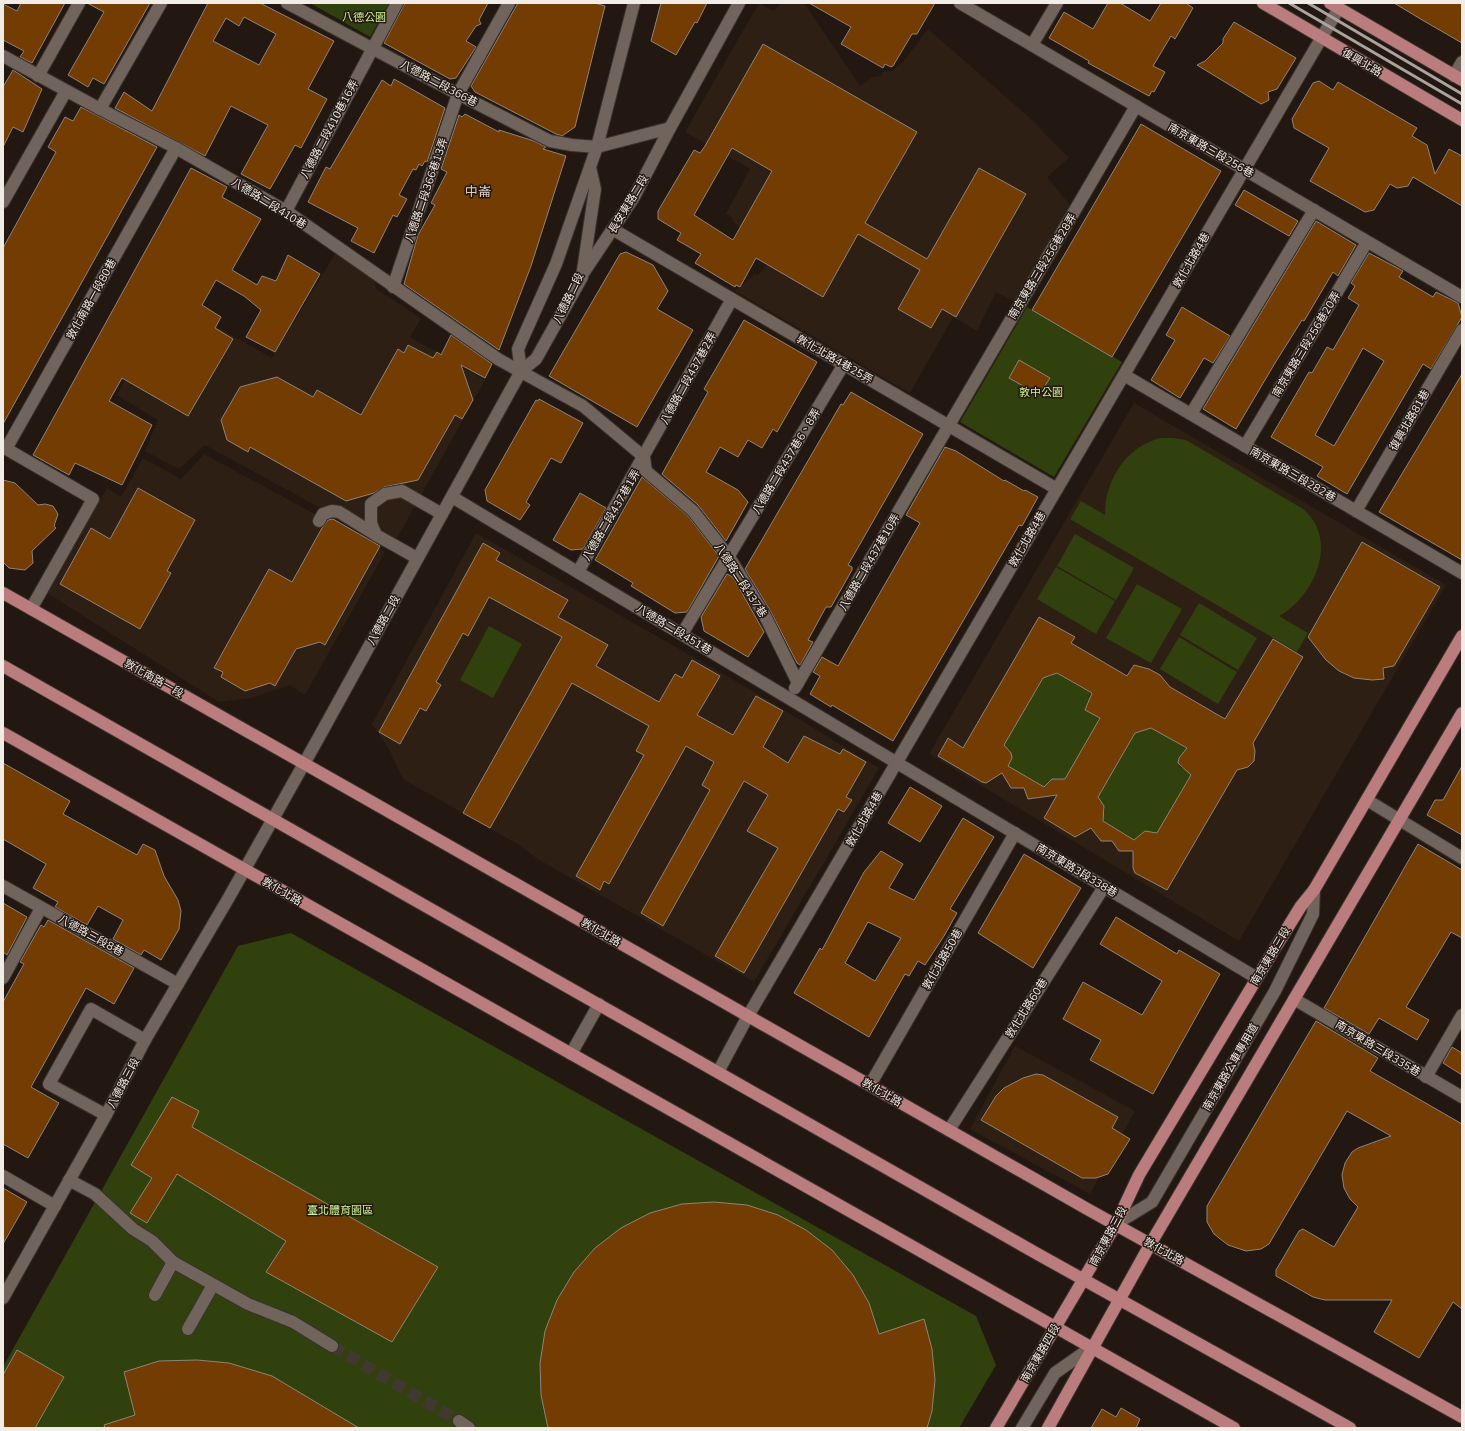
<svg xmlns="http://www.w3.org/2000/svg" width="1465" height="1431" font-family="'Nunito Sans','Noto Sans TC',sans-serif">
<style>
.built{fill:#2e1f14}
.green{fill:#30410d}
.building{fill:#733c03;stroke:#8f837a;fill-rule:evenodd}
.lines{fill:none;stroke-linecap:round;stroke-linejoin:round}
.minor-tunnel{stroke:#413831;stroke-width:12;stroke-dasharray:12 6;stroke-linecap:butt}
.minor-casing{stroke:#39322f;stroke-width:14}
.major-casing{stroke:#39322f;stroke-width:14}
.minor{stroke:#70645c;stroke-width:12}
.major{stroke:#ba7c7c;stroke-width:12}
.rail{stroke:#aba39e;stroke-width:3}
.labels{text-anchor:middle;stroke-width:3;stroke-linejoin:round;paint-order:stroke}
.park-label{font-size:11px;fill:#cff493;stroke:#221811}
.street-label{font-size:11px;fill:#f2ece7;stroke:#221811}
.quarter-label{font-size:13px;fill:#dbcec4;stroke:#221811}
</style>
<rect width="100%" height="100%" fill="#221811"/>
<g class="built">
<polygon points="759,3 773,11 782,3 804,3 860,86 873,77 882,76 883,72 892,71 903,62 928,29 1030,118 1069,158 1047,177 1070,205 1014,301 996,292 977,331 953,317 910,393 735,291 755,274 758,275 770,263 732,220 733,218 726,214 750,169 685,132"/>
<polygon points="335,254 374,279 376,289 421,318 410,337 485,380 392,547 205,445 179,469 145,451 158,420 117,395 171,301 272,358"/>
<polygon points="1134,403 1446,585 1239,941 929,754"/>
<polygon points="204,454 385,552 305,695 290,685 251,698 219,702 47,593 107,488 121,497 143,458 181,479"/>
<polygon points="476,533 758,694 879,768 754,982 539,860 519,845 403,779 389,749 372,724"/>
<polygon points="1015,1046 1135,1111 1090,1194 970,1129"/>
</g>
<g class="green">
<polygon points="310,3 389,3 370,37"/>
<polygon points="1027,307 1122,362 1054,477 960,422"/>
<path d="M1160,438H1173L1186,440L1303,509C1340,540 1314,597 1279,616L1308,633L1297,652L1070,519L1081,501L1105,515C1105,480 1125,448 1160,438Z"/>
<polygon points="1075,534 1134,568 1116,600 1057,566"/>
<polygon points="1056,567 1115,601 1096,634 1037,599"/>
<polygon points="1137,584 1182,609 1151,663 1106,638"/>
<polygon points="1199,603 1257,638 1238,670 1180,635"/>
<polygon points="489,626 522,644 493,698 460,680"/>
<polygon points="1179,637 1237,672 1218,704 1160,669"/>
<polygon points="1053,671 1091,693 1089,696 1092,702 1105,712 1063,783 1057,778 1052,779 1047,784 1047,789 1005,764 1012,758 1011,753 1008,749 1003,747 1045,675 1050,677"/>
<polygon points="1147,725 1193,752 1181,756 1178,761 1180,767 1184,769 1197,766 1156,836 1148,831 1143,832 1138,837 1140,843 1098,818 1103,817 1105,810 1103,804 1096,801 1137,730 1144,731"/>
<polygon points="291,933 976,1316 996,1365 959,1428 3,1428 3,1367 238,946"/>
</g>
<g class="building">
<polygon points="21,3 65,3 32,63 20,57 24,51 3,40 3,4 17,11"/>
<polygon points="87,3 150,3 104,84 93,78 88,87 68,75 104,12"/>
<path d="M208,3H260L334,41L308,89L327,99L301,148L295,145L270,189L241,174L268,125L231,106L205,156L115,108L124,92L152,111ZM244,17L276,34L259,65L213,41L226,18L239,26Z"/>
<polygon points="405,3 488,3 479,20 481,24 476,26 466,41 476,47 456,78 450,79 384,43"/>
<polygon points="518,3 595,3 605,6 575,127 562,136 556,134 475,92 471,86"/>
<polygon points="661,3 707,3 697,23 695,22 676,55 651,41"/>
<polygon points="809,3 935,3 917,34 912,34 893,66 891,67 885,64 883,68 841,44 851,27"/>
<polygon points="1108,3 1120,3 1150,21 1161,3 1186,3 1193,8 1175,39 1171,36 1153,66 1165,72 1154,92 1152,91 1149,96 1088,63 1089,61 1049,38 1064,12 1093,29"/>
<polygon points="1394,3 1462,3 1462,43 1424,21"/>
<polygon points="1234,22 1296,58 1277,89 1268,92 1269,100 1261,104 1197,65 1205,61 1223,43 1223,39"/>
<path d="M763,44L917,132L865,223L927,259L979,168L1026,194L956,317L942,309L931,328L898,309L920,270L858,234L823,297L756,258L740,287L736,285L735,287L695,263L701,254L677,240L681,233L658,219V211L694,150L700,153L705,146ZM732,148L772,171L733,240L694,215Z"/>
<polygon points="13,70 42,89 23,132 13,127 3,147 3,87"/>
<polygon points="394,79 445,108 427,162 425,161 422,166 419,164 416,170 413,169 399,195 407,199 397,217 393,215 374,253 351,241 358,228 308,202 326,167 330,169 382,80 391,86"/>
<polygon points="1319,81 1333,90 1338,82 1417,128 1412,136 1427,145 1435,174 1449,149 1462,156 1462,206 1413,177 1408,186 1397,188 1390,184 1374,210 1365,212 1310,181 1329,148 1294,128 1292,119 1313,83"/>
<polygon points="81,107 157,147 3,424 3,248 56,152 48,147 65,117 73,121"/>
<polygon points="465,114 499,132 499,130 534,141 546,147 543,149 566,156 531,266 499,350 404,284 418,235 435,205 431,203 447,172 441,169 459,115 462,117"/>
<polygon points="1141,124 1221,171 1112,357 1032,310"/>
<polygon points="191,168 227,187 222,197 261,219 232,270 257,285 262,276 276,281 288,255 320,274 275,352 246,337 261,310 244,296 216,280 202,305 221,317 215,328 233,339 188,416 122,378 109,401 152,425 122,485 75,463 69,475 33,455"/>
<polygon points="1244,190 1298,221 1289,236 1235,205"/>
<polygon points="1316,221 1356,245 1338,276 1333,272 1304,321 1302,320 1275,363 1236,429 1203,409"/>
<polygon points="626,252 653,265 668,291 657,309 693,330 637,427 549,376 620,254"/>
<path d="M1369,253L1403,271L1399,277L1433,297L1436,292L1458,303L1462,317L1431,369L1423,364L1347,494L1317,476L1323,467L1271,437L1309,372L1312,373L1327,347L1333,350L1359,305L1348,298L1355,286L1351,283ZM1363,348L1384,361L1334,446L1315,435Z"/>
<polygon points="1182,307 1230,336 1213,363 1204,358 1180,398 1151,380 1175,340 1166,335"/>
<polygon points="744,320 817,362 777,432 773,429 762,448 748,440 738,457 720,447 706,472 738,490 748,502 726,541 698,505 662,474 708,392 704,389"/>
<polygon points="451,335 492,364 485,378 461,365 473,400 462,419 455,415 418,480 384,487 374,493 346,501 250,447 248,452 227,440 221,420 240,387 277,377 313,397 317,390 361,415 398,349 404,353 408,345 433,358 437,352 441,355"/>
<polygon points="1019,360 1050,378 1039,395 1009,378"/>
<polygon points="1462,374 1462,560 1379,512"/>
<polygon points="851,392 923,434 848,565 852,567 852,570 831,607 826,607 808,640 813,642 800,665 797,663 771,612 745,569 841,404 843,405"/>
<polygon points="539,399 583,423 561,463 551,458 526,502 530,505 520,520 487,501 485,490 536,400 538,401"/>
<polygon points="945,447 956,451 1004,481 1005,480 1024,491 1025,490 1038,497 1022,526 1019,525 893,741 832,705 831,707 810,694 820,676 813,672 822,657 838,666 920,523 906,515"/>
<polygon points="642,477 688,516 719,556 687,612 675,613 631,586 633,583 595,560"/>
<polygon points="3,480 15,483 38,505 45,504 53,506 58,514 54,526 56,528 32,551 33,563 25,570 9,568 3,562"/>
<polygon points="138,488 195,520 167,571 171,573 140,629 60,584 91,528 110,539"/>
<polygon points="580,493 606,508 583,549 571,550 553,540"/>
<polygon points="333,519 380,546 325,645 320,642 296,649 275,686 270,683 245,691 221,677 223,672 214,668 269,569 292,582 322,528 328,520"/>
<polygon points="1362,542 1440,587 1394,666 1383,668 1384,679 1372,680 1354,678 1339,671 1326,660 1308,637"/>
<polygon points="483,543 500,553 496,560 568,600 558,617 608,645 596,666 659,702 675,674 682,678 692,660 720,676 697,715 733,735 756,696 783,711 763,747 788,763 804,736 840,754 843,749 866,762 846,797 852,800 844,812 838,809 744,973 715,956 778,848 747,831 768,795 744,781 663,926 641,913 710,790 702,785 714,762 686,746 609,884 604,881 600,890 576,876 644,755 636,751 649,726 572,683 490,828 463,813 562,637 489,597 468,636 463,633 436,682 441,685 426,711 420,708 400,744 379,732"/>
<polygon points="727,574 733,577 764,632 748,657 704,631 701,617"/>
<path d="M1039,617L1075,637L1071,643L1127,676L1134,665L1149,669L1160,675L1170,687L1225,719L1273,639L1303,657L1253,743L1255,751L1254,761L1248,767L1237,770L1167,890L1135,873L1133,868V851H1119L1112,841H1101L1091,828L1075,837L1044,818L1057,795L1028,799L1024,788H1011L1002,773L986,783L982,782L938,756L948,738L963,748ZM1057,673L1092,693L1085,710L1100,718L1065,779H1052L1044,787L1008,766L1012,758L1011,753L1004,745L1043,678ZM1151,728L1187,748L1179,758L1178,763L1191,775L1157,833L1145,831L1134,840L1103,821L1104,806L1098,797L1135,733Z"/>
<polygon points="3,763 70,801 63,814 137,855 143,844 155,850 164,876 178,900 181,911 179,929 161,960 144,950 141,955 113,939 123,920 98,906 87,925 55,907 58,902 33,888 46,864 3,839"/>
<polygon points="1462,766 1462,835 1427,815 1435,800 1443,800"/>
<polygon points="910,787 942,806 920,842 888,823"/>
<path d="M963,818L994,837L950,909L957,913L944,936L925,965L918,961L909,976L905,974L869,1037L794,993L820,948L822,950L864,872L881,851L903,864L889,888L914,900ZM868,922L901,938L875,981L845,963Z"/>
<polygon points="1418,844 1462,870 1462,938 1451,932 1406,1007 1429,1020 1417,1040 1379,1018 1369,1034 1324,1008"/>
<polygon points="1024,854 1081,888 1033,968 978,933"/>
<polygon points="3,903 27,917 7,955 3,952"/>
<polygon points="1116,917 1177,954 1179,950 1220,974 1153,1094 1090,1060 1101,1040 1063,1019 1083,982 1142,1015 1162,981 1100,944"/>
<polygon points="48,920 134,968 114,1004 86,988 31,1087 59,1103 28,1158 3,1144 3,1002 24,964 20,962 41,925 44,927"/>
<polygon points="1316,1021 1378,1058 1370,1071 1462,1124 1462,1309 1453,1302 1419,1358 1374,1332 1392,1300 1325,1300 1313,1297 1276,1276 1276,1270 1299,1231 1303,1229 1334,1247 1358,1207 1350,1199 1344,1188 1342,1175 1345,1163 1352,1152 1358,1148 1391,1136 1347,1111 1269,1244 1261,1249 1246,1251 1228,1245 1214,1234 1207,1222 1207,1206"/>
<polygon points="1452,1047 1462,1053 1462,1075 1443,1063"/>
<polygon points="1036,1074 1043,1075 1118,1117 1112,1128 1130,1139 1108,1174 1096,1178 1082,1178 981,1120 996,1096 1004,1088 1023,1078"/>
<polygon points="172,1097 199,1111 192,1127 438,1267 392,1342 266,1272 286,1241 177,1174 147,1223 130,1213 152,1178 131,1165"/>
<polygon points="3,1188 27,1202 3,1244"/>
<polygon points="714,1202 747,1205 778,1215 806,1230 832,1250 853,1275 869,1303 879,1334 924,1319 932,1349 935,1380 932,1411 927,1428 548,1428 541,1395 540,1363 545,1331 557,1300 574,1272 595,1248 621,1228 650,1213 682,1204"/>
<polygon points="17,1350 64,1377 35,1428 3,1428 3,1375"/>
<polygon points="197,1360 229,1363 272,1376 359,1428 105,1428 104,1425 135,1415 124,1372 159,1361"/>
<polygon points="1121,1408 1140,1419 1136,1428 1091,1428 1102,1409 1116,1417"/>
</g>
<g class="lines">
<polyline class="minor-tunnel" points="332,1346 459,1421"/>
<g class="minor-casing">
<g id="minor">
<polyline points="287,3 458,94 550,141 572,145 597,147 670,128"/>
<polyline points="960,3 1462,297"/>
<polyline points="1032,45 1057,3"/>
<polyline points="3,56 100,109 176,148 286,211 498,359 583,406 644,457 646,471 693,511 729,557 765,616 798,683"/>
<polyline points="38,76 79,3"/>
<polyline points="1454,76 1462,62"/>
<polyline points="100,109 161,3"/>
<polyline points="3,202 66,91"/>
<polyline points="286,211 397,3"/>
<polyline points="614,230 1057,489"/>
<polyline points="584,272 634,197 670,128 739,3"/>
<polyline points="393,287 458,94 509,3"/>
<polyline points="521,371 518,349 556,264 597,147 634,3"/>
<polyline points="1124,375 1462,573"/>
<polyline points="1191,414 1314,210"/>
<polyline points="1245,446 1367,242"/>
<polyline points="3,447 93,499 31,609"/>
<polyline points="6,449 176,148"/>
<polyline points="452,497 1257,978"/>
<polyline points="1356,511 1462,330"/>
<polyline points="319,521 323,514 332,511 339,512 376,535"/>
<polyline points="417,558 376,535 371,523 371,504 385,494 402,491 442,514"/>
<polyline points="578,572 732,299"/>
<polyline points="682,634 844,364"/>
<polyline points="795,688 1136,106"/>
<polyline points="1367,800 1462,858"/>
<polyline points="3,886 178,984"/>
<polyline points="3,978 41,908"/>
<polyline points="1294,999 1462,1097"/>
<polyline points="571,1054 599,1004"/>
<polyline points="718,1072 748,1016 1339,8"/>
<polyline points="1426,1077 1462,1015"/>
<polyline points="870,1085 1015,833"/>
<polyline points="106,1115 49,1084 91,1009 145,1040"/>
<polyline points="949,1130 1104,887"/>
<polyline points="3,1176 55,1206"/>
<polyline points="69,1180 95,1194 133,1229 152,1241 173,1262 248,1304 293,1322 332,1346"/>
<polyline points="1116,1224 1152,1202 1275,991 1313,914 1314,890"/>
<polyline points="155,1295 173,1262"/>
<polyline points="3,1298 106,1115 145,1040 228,899 319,737 521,371 536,359 582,277 595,189 590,167"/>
<polyline points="188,1329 213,1285"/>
<polyline points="459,1421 469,1428"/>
<polyline points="1022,1428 1055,1373 1092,1347"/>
</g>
</g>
<g class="major-casing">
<g id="major">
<polyline points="1263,3 1462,120"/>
<polyline points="1330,3 1462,80"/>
<polyline points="3,593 349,789 1089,1210 1462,1417"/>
<polyline points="3,666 1034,1252 1350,1428"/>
<polyline points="3,733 1234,1428"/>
<polyline points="996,1428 1116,1224 1139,1175 1272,953 1301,906 1314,890 1462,636"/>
<polyline points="1048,1428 1151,1243 1462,713"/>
</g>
</g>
<use href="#minor" class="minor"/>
<use href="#major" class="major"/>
<g class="rail">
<polyline points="1289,3 1462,104"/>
<polyline points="1308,3 1462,94"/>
</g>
</g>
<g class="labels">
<g class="park-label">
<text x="364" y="21">八德公園</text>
<text x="1041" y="396">敦中公園</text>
<text x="340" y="1214">臺北體育園區</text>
</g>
<g class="street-label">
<text transform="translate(1362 62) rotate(30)" y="4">復興北路</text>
<text transform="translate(439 83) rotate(28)" y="4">八德路二段366巷</text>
<text transform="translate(329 129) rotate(-62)" y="4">八德路二段410巷16弄</text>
<text transform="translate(1211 150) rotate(30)" y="4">南京東路三段256巷</text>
<text transform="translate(426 190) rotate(-71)" y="4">八德路二段366巷13弄</text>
<text transform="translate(269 203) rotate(32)" y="4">八德路二段410巷</text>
<text transform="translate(628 204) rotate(-59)" y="4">長安東路二段</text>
<text transform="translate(1191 260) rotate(-60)" y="4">敦化北路4巷</text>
<text transform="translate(1042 266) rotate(-59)" y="4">南京東路三段256巷28弄</text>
<text transform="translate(568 298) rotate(-64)" y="4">八德路二段</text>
<text transform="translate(91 299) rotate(-61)" y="4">敦化南路一段80巷</text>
<text transform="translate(1306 344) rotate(-59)" y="4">南京東路三段256巷20弄</text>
<text transform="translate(835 359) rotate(30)" y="4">敦化北路4巷25弄</text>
<text transform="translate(688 378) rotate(-61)" y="4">八德路二段437巷2弄</text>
<text transform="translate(1409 420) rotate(-60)" y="4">復興北路81巷</text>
<text transform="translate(786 461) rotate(-59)" y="4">八德路二段437巷6、8弄</text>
<text transform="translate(1293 474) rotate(30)" y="4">南京東路三段282巷</text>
<text transform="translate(611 515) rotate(-60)" y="4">八德路二段437巷1弄</text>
<text transform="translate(1027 539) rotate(-60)" y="4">敦化北路4巷</text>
<text transform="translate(869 562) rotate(-60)" y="4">八德路二段437巷10弄</text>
<text transform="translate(741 580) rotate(57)" y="4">八德路二段437巷</text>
<text transform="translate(383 620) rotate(-61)" y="4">八德路二段</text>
<text transform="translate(674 629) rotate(31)" y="4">八德路二段451巷</text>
<text transform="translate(154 678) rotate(29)" y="4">敦化南路一段</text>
<text transform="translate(864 819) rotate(-60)" y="4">敦化北路4巷</text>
<text transform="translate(1077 870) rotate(31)" y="4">南京東路3段338巷</text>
<text transform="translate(282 891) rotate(30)" y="4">敦化北路</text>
<text transform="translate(601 932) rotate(30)" y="4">敦化北路</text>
<text transform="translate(91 935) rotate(29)" y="4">八德路三段8巷</text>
<text transform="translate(1270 956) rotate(-59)" y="4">南京東路三段</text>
<text transform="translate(942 959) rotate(-60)" y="4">敦化北路50巷</text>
<text transform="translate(1026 1008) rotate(-58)" y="4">敦化北路60巷</text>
<text transform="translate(1378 1048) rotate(31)" y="4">南京東路三段335巷</text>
<text transform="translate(1230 1067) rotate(-60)" y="4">南京東路公車專用道</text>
<text transform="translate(123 1083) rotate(-62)" y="4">八德路三段</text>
<text transform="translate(882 1092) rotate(30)" y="4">敦化北路</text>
<text transform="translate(1108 1236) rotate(-62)" y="4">南京東路三段</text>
<text transform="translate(1164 1251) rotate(29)" y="4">敦化北路</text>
<text transform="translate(1040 1353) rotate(-60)" y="4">南京東路四段</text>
</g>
<g class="quarter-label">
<text x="478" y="196">中崙</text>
</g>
</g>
<rect width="1465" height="1431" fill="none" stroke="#f2ece7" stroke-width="8"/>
</svg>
